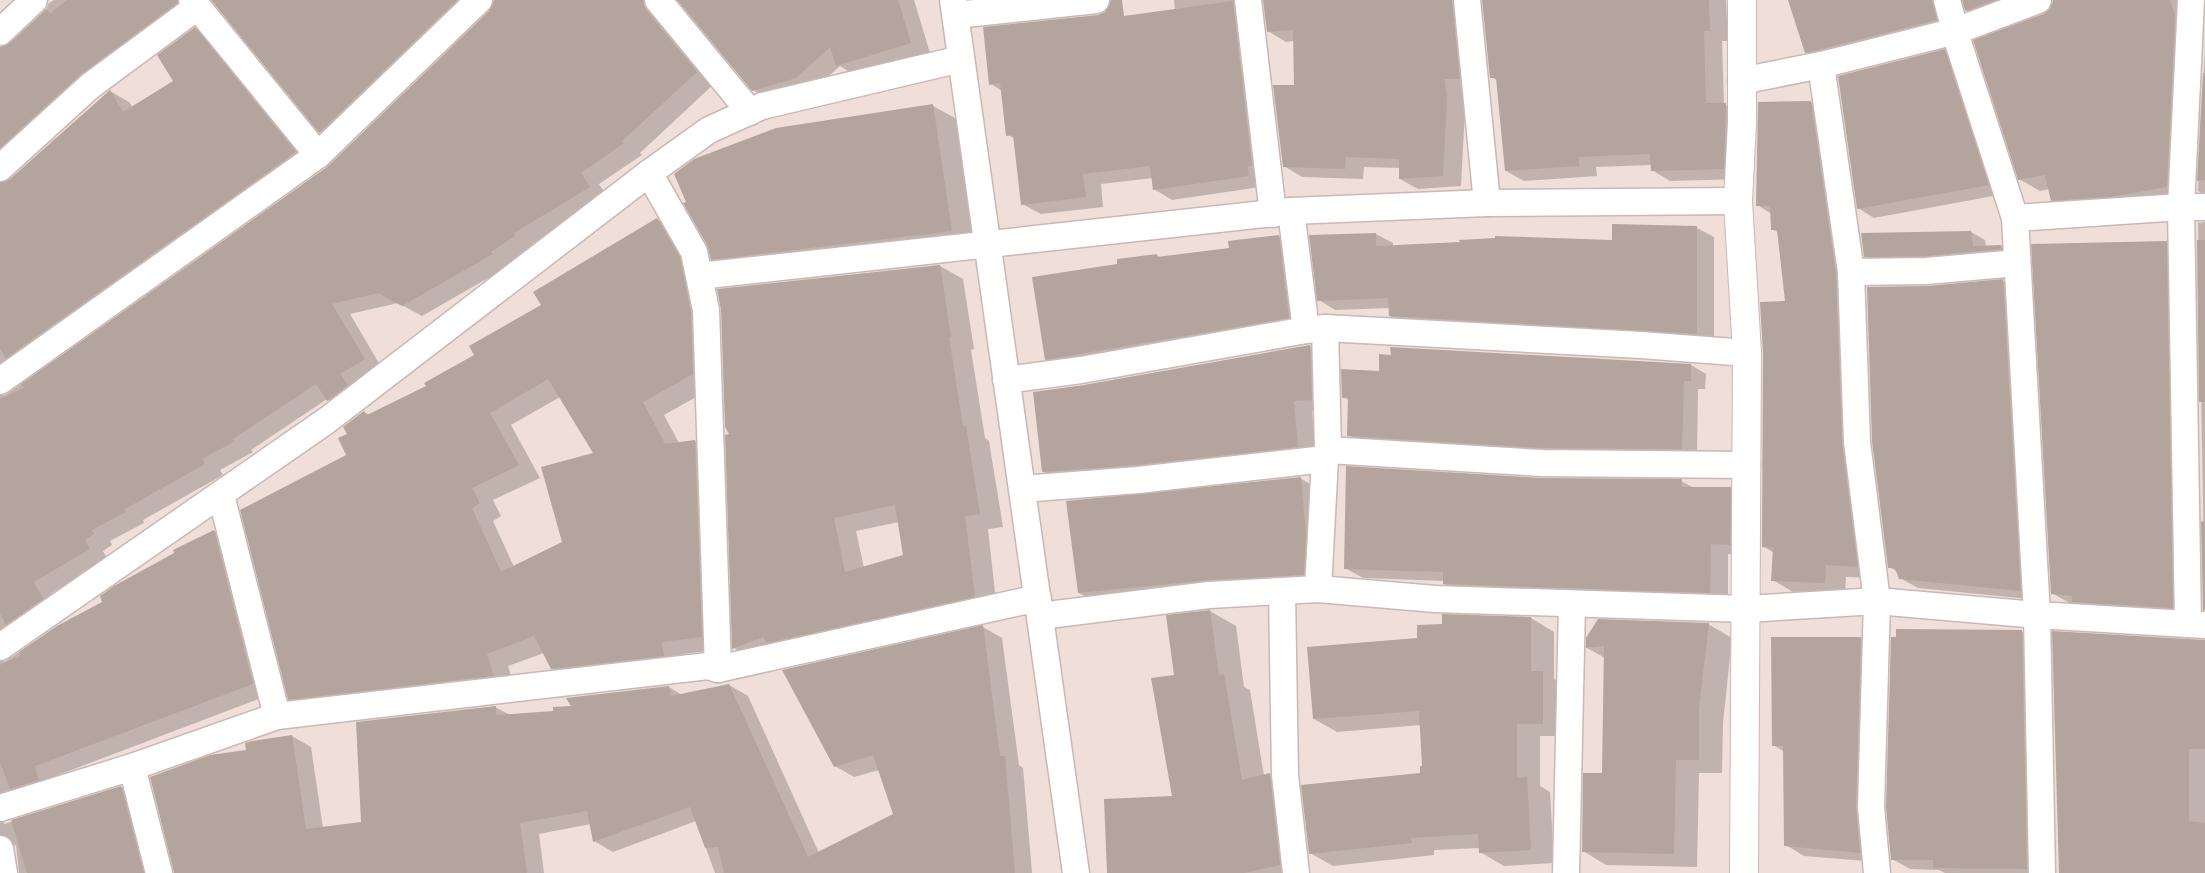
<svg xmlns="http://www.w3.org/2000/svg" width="2205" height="873" font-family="Barlow,sans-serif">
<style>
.shadow{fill:#0003;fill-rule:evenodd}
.building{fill:#b4a49e;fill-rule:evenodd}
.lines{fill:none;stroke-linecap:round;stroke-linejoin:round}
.minor-casing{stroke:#c9b8b3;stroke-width:29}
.tertiary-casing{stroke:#c9b8b3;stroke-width:30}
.minor{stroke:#fff;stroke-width:26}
.tertiary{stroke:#fff;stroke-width:28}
</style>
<rect width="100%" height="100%" fill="#f0dfd9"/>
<g class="shadow">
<polygon points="54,0 201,0 4,175 4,184 11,180 110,91 129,102 133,108 175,81 195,29 214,40 314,163 5,386 4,396 328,168 490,12 495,0 667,0 715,83 640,153 642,155 599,184 608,198 532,244 533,247 509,263 511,265 422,316 398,303 350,314 383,370 347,411 327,399 251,450 253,452 220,470 223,475 143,520 144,523 110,541 112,545 103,551 108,560 52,593 61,610 5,651 4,662 58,627 103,603 214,531 233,542 272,694 53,777 55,785 4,816 4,824 121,787 140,798 159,873 19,873 16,845 9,848 0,873 0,51 45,12 49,3"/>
<polygon points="213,0 487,0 339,143 320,132"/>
<polygon points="679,0 914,0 930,53 856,76 840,66 815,88 772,101 753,90"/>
<polygon points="1174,0 1251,0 1267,186 1172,200 1154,189 1153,178 1101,184 1103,207 1041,214 1022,204 1015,139 1008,135 1002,91 991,84 1120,19 1175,11"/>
<polygon points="1264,0 1475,0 1465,109 1461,186 1418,189 1400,179 1400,168 1364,167 1363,179 1302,177 1284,166 1296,86 1294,41 1286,42 1268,31"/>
<polygon points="1483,0 1726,0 1728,41 1722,41 1724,104 1744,115 1742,179 1670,181 1652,170 1652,165 1596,167 1597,176 1524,181 1506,171 1498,81 1491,77"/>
<polygon points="1791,0 1958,0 1957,32 1826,64 1806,52"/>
<polygon points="1963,0 2045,0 1987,22 1967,11"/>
<polygon points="2054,0 2202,0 2187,198 2072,212 2052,200 2050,189 2040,191 2019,179 2044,15 2050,11"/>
<polygon points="2205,47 2205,195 2198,191"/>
<polygon points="1944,51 1961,60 2004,194 1874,218 1858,208"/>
<polygon points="1811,102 1831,114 1878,578 1846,577 1845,594 1793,592 1773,580 1774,553 1763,546 1786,302 1779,233 1772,229 1772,214 1757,205"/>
<polygon points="933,106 964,123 982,248 742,276 712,259"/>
<path d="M657,219L679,232L714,387L664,415L679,443L695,441L717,453L723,649L683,654L686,668L574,681L552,668L544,653L508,666L515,688L311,711L289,699L347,456L349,435L364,412L370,415L427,386L476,356L542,306L605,252L604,250ZM560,397L595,454L563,542L514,567L493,521L501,516L493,500L540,478L511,425Z"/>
<polygon points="2205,222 2205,610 2198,223"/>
<polygon points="1697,228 1714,237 1714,343 1407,325 1390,316 1390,308 1335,310 1319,300 1311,236 1376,234 1393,243 1393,246 1613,241"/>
<polygon points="1971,232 1985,240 1986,246 2001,246 2015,254 1879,264 1865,256"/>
<polygon points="1279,236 1297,247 1308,328 1065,370 1046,359 1119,265 1157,255 1161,258 1230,249"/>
<polygon points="2166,242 2186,253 2192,618 2071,604 2052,593"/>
<path d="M940,266L963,279L974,349L971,350L985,438L989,441L1003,527L988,529L997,610L756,661L734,648ZM899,522L904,556L864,568L856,531Z"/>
<polygon points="2003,281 2021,291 2038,600 1918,588 1900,578 1898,572 1889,567 1927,287"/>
<polygon points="1310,346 1328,356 1330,410 1312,411 1316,457 1062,482 1044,472 1084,386"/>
<polygon points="1392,348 1691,365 1706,374 1705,389 1698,389 1697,457 1363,444 1349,435 1350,401 1343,397 1380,372 1392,356"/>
<polygon points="1300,478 1319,489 1322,585 1098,603 1079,593"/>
<polygon points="1541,479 1681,481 1694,488 1730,489 1748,499 1748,555 1728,554 1728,602 1462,594 1444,584 1444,581 1363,578 1345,568"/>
<polygon points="1210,611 1236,626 1244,687 1250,690 1264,776 1270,775 1296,790 1305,873 1109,873 1174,797 1176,676"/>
<polygon points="1531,618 1554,632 1554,679 1566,686 1566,736 1540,736 1540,786 1550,792 1554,863 1504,866 1480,852 1480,848 1434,850 1434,855 1333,866 1310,853 1421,774 1423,768 1421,725 1337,732 1314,719 1418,639"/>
<polygon points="1708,624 1732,638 1723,723 1722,773 1699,773 1697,867 1606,865 1583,851 1603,775 1605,658 1587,648"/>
<polygon points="983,627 1002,638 1019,765 1023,768 1032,873 715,873 696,821 613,852 594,841 591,824 539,834 544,873 175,873 248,751 292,736 311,747 323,828 362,823 495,707 510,715 554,712 669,687 682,695 729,685 748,696 819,853 895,815 879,770 854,777 835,766 784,671"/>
<polygon points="2022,632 2040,642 2044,873 1945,873 1939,870 1910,869 1892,859 1897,638"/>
<polygon points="1861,638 1879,649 1878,862 1804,856 1786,845 1785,752 1773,745"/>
<polygon points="2205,641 2205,873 2059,873"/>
</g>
<g class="building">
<polygon points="67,0 177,0 177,3 80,75 0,148 0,47 10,43 46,9 50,14"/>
<polygon points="211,0 457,0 319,133"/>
<polygon points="494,0 643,0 646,10 697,72 622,141 624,143 581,173 590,187 514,233 515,236 491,252 493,254 402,306 378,293 332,304 365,359 340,374 348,385 327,401 316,384 233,439 235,441 202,459 205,464 125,509 126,512 92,530 94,534 85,540 90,549 34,582 43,599 6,625 0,613 0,399 24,388 21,384 327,167 489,11"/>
<polygon points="677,0 898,0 911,43 836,66 830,47 796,78 752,91"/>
<polygon points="1111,0 1122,0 1124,16 1233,1 1252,166 1248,166 1249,176 1153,190 1150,166 1083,174 1086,197 1021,205 1013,135 1006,136 1000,83 989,85 983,27 1098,15 1105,12"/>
<polygon points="1263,0 1452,0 1460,79 1445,79 1447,98 1443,176 1399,179 1399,159 1346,157 1345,169 1283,167 1273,85 1294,85 1293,30 1267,32"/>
<polygon points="1482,0 1709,0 1710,31 1704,31 1706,103 1726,103 1724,169 1651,171 1650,154 1579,157 1579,166 1505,171 1496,78 1490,78"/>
<polygon points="1788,0 1932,0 1937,20 1805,53"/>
<polygon points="1962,0 1996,0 1965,11"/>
<polygon points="2053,0 2170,0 2175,16 2167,187 2111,197 2051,201 2045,175 2018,180 1973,40 2043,14 2050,9"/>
<polygon points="195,27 296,152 6,358 0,349 0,183 10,179 110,90 123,112 173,81 157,55"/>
<polygon points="1945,49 1989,185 1857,209 1838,76"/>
<polygon points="2203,73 2205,73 2205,180 2197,181"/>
<polygon points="1811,101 1836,273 1842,443 1858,567 1826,565 1825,583 1771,581 1773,548 1762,547 1763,353 1760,302 1785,301 1777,230 1771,230 1770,206 1756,206 1758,102"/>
<polygon points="933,104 952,231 711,260 707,245 683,203 686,202 674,174 694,159 776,128"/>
<path d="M657,218L680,257L691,312L693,374L643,402L665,444L695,440L702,637L662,642L664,656L551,669L534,636L487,654L494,676L288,700L240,510L346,455L338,438L347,434L343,427L364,411L367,415L426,386L424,383L474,355L469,346L541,305L533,292ZM548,379L593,453L541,467L562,542L501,572L472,508L480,503L472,488L519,465L490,413Z"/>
<polygon points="1612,224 1697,226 1697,334 1389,316 1388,298 1317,301 1309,235 1376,233 1376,246 1460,242 1459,240 1495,238 1495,236 1612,240"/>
<polygon points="1971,231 1973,246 2001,245 2002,249 1925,256 1864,257 1861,233"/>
<polygon points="1279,235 1289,318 1045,360 1032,277 1117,264 1117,259 1157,254 1157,257 1229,248 1228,241"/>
<polygon points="2197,240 2205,240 2205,402 2199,402"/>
<polygon points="2167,241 2173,608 2072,602 2072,596 2051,594 2031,244"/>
<path d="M940,265L951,337H949L963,426H966L980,514L965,516L975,597L767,643L763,637L732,649L725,435L729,434L725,427L721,310L717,289ZM895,505L903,555L845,572L834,518Z"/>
<polygon points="2003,279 2021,591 1899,579 1895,568 1888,568 1872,441 1867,287 1927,286"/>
<polygon points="1310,345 1312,400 1294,401 1298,447 1137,465 1042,472 1033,392 1084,385"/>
<polygon points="1390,347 1691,364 1691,381 1684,381 1682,449 1543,448 1347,436 1348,397 1342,398 1341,369 1379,371 1379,354 1391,355"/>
<polygon points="1346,466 1541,478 1682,479 1681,487 1731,487 1730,545 1711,544 1710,593 1443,584 1443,572 1344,569"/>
<polygon points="1301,477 1306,535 1304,575 1208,580 1078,593 1066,501"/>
<polygon points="2201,521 2205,522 2205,610 2203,610"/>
<polygon points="214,530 253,684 35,766 38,779 45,778 10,789 0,762 0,665 21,655 19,652 57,626 102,602 100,596 114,586 174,553 173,550"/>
<polygon points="1210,610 1219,675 1224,674 1242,780 1270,773 1280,865 1244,873 1107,873 1104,799 1172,796 1151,678 1174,675 1166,615"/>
<polygon points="1442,614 1531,617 1531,671 1543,671 1543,724 1517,724 1517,778 1527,777 1531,850 1479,853 1478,834 1411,838 1412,843 1309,854 1301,785 1420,773 1420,766 1422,766 1419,711 1313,719 1307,647 1417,638 1417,625 1442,624"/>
<polygon points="1598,619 1709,623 1699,709 1699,760 1676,760 1674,854 1582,852 1583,773 1602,773 1604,646 1586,648 1586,638"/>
<polygon points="983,625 1000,756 1005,756 1015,873 724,873 718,847 705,848 690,807 593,842 587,811 520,823 527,873 174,873 150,777 210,755 246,750 245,743 252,741 292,735 306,829 361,822 356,722 496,706 496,715 553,711 553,707 571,706 566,698 669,686 671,696 729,684 808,857 893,814 873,755 834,767 782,670"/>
<polygon points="1896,629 2022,630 2027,869 1933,868 1933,860 1891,860 1886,807 1891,637 1896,637"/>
<polygon points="2052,631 2205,640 2205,749 2189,749 2189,821 2205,823 2205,873 2059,873"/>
<polygon points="1771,637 1861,637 1856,807 1860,853 1784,846 1783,746 1772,746"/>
<polygon points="121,786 144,873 27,873 11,820"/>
</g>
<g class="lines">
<g class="minor-casing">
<g id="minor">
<polyline points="192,0 318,155"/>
<polyline points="658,0 750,112"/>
<polyline points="953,0 1076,873"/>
<polyline points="1248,0 1273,214"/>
<polyline points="1467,0 1487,203"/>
<polyline points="1947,0 1958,42 2015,218"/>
<polyline points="956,15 1096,0"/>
<polyline points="0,32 34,0"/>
<polyline points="1821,65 1956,31 2038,0"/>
<polyline points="1741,81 1821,65 1851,272 1926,271 2017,263"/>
<polyline points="0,168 90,86 197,7"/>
<polyline points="649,173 694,252 706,310 718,669"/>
<polyline points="1291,211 1306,330 1325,328 1328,450 1325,459 1318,589"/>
<polyline points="1851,272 1857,442 1877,601 1871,807 1877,873"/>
<polyline points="699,276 1291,211 1487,203 1738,201"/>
<polyline points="1325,328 1641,345 1747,353"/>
<polyline points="1006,380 1081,370 1306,330"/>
<polyline points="0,381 318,155 479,0"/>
<polyline points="1328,450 1542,463 1747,465"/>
<polyline points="1022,489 1138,480 1325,459"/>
<polyline points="221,495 277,716"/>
<polyline points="1282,592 1285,775 1296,873"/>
<polyline points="1040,616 1209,595 1318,589 1435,599 1747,609 1877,601 2037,615 2205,625"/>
<polyline points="2188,624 2181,207 2191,0"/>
<polyline points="0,647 326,421 649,173 709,130 762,106 961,59"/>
<polyline points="132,767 159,873"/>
<polyline points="0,808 132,767 277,716 708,666 718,669 1038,598"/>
<polyline points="0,849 4,873"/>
<polyline points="1566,873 1572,604"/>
<polyline points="2042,873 2037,615 2015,218 2181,207 2205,207"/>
</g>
</g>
<g class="tertiary-casing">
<polyline id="tertiary" points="1742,0 1742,122 1738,201 1747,353 1744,873"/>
</g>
<use href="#minor" class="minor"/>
<use href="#tertiary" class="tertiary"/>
</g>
</svg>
